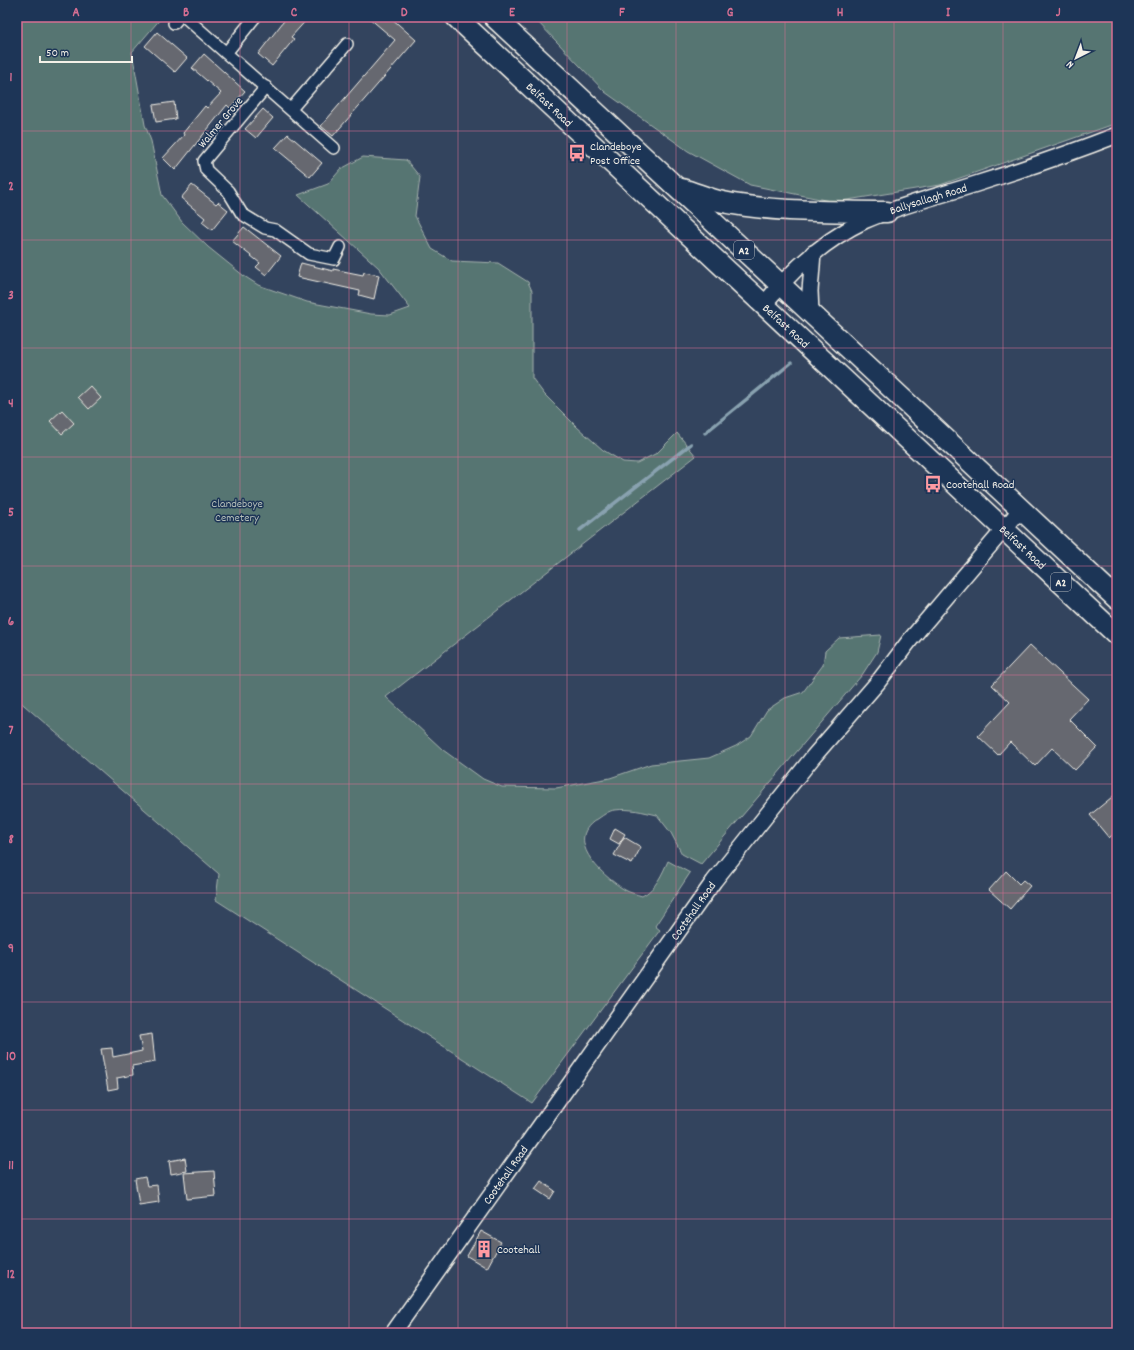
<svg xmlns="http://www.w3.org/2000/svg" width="1134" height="1350" font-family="Dekko,sans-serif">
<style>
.green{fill:#567472;stroke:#a5b2ad}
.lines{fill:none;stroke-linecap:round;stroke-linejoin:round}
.stream{stroke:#89a2b0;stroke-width:3.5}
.building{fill:#666770;stroke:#f4f1e8}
.street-casing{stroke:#f4f1e8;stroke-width:14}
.secondary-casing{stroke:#f4f1e8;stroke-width:18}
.highway-casing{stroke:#f4f1e8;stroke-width:23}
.street{stroke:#1d3557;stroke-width:11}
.secondary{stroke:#1d3557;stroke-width:15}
.highway{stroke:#1d3557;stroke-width:20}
.grid{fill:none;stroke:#d66f93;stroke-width:1;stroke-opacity:0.55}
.labels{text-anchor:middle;stroke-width:3;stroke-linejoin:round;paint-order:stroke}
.shield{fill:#1d3557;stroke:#b4b9bc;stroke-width:1}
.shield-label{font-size:11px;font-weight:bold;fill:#f4f1e8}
.street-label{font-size:12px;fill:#f4f1e8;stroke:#1d3557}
.poi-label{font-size:12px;fill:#f4f1e8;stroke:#1d3557;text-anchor:start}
.park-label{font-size:12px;fill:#b5bfb9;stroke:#1d3557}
.neatline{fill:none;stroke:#d66f93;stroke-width:1.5}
.grid-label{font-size:13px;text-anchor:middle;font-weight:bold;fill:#d66f93}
</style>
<rect width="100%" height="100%" fill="#33445e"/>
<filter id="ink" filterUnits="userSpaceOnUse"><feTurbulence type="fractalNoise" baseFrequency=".025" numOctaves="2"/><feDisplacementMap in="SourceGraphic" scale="8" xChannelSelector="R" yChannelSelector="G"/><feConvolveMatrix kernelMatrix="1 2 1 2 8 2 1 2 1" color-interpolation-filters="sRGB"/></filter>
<g filter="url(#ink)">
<g class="green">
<path d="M17,17H162L132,52L145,125L151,141L162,195L182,222L208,247L244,276L258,285L307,302L371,314L390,315L410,308L379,268L298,195L328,184L341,169L363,157L406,160L420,177L415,216L432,249L452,261L498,263L528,282L532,291V378L544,394L577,427L603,450L623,462L637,463L657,453L677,433L696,456L386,697L443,750L483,779L502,787L556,788L610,778L651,764L709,758L736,746L751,736L767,710L785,698L803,692L823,665L825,651L839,638L881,635L877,652L862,675L701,864L682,854L671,833L657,815C644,812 629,808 615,810C609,810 601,817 596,820C563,841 604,877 625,890C630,893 636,894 642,896C656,889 662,874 668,861L690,873L655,926L660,930L532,1103L216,900L219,874L17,699Z"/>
<polygon points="533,17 1117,17 1117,123 940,185 835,202 750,185 688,151 605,92"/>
</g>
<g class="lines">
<g class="stream">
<polyline points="705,433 791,363"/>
<polyline points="580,530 691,444"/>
</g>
</g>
<g class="building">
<polygon points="287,17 309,17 291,37 294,39 272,66 258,54"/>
<polygon points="368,17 390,17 416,40 333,136 321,126 395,40"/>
<polygon points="157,32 187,58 175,72 145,46"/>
<polygon points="204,54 245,91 230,108 227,105 175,170 163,158 184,135 183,133 205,106 207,108 221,93 192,68"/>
<polygon points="174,102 176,119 156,122 153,105"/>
<polygon points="263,109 273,118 256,138 245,129"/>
<polygon points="288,134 322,163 310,177 275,148"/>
<polygon points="192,185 216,204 218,202 228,210 212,230 202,222 205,218 181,198"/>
<polygon points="244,227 281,256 266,275 256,267 260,263 232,241"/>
<polygon points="301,263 333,271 333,269 363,275 364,272 379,275 374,299 359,295 360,291 297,277"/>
<polygon points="90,386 101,398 89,409 78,397"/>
<polygon points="62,410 74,423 62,434 50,421"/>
<polygon points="1030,645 1088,699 1069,719 1097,747 1075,770 1052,748 1035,766 1010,742 998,755 978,736 1010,702 992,685"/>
<polygon points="1117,793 1117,831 1109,838 1090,815"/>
<polygon points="615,828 625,834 619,844 610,839"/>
<polygon points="624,837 641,847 632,864 614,855"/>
<polygon points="1006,871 1019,884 1023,880 1030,886 1010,909 989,890"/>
<polygon points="152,1034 155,1062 132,1066 133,1075 117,1078 118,1088 108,1090 101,1049 112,1048 113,1057 142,1051 139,1036"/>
<polygon points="185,1158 187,1171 171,1174 169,1161"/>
<polygon points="214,1171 216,1196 187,1199 184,1173"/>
<polygon points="145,1177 147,1186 157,1185 159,1202 139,1205 135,1179"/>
<polygon points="541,1181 555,1191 550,1199 535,1189"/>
<polygon points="481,1231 501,1242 487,1268 467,1256"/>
</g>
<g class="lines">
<g class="street-casing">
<g id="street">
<polyline points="185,17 334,148"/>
<polyline points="174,23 179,17"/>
<polyline points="226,53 255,17"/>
<polyline points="266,87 204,161 206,170 228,191 242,214 265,228 275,230 309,254 334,259 340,247"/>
<polyline points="291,109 347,44"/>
</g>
</g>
<g class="secondary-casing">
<g id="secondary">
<path id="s1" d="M764,304C791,271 824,240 864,221C900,205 939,196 976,184C1024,169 1071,153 1117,135"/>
<polyline points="811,313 810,291 813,253"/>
<path id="s2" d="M393,1333L714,881L813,757L878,682L910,640L1021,509"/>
</g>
</g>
<g class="highway-casing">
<g id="highway">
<path id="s3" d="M456,17L1117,635"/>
<polyline points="494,17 1117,599"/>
<path d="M682,189C696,193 709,199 723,202C777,213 833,211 887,212"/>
</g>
</g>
<use href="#street" class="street"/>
<use href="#secondary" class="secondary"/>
<use href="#highway" class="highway"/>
</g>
</g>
<path class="grid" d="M131,17V1333M240,17V1333M349,17V1333M458,17V1333M567,17V1333M676,17V1333M785,17V1333M894,17V1333M1003,17V1333M17,131H1117M17,240H1117M17,348H1117M17,457H1117M17,566H1117M17,675H1117M17,784H1117M17,893H1117M17,1002H1117M17,1110H1117M17,1219H1117"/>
<defs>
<g id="bus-bare" transform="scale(1.38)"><path d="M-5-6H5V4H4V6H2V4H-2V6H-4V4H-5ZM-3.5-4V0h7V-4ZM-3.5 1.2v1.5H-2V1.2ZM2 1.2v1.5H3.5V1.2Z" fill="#ff9aa2" stroke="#1d3557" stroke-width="2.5" paint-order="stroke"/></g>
<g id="building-bare" transform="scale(1.38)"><path d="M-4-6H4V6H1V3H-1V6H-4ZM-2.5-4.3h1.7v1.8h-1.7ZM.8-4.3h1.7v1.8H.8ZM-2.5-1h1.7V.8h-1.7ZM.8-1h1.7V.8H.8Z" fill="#ff9aa2" stroke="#1d3557" stroke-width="2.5" paint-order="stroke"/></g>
</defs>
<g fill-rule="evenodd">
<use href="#bus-bare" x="577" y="153"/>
<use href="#bus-bare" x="933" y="484"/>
<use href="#building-bare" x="484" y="1249"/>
</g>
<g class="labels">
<g class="shield">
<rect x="734" y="241" width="20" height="18" rx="3"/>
<rect x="1051" y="573" width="20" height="18" rx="3"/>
</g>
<g class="shield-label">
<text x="744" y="254">A2</text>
<text x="1061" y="586">A2</text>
</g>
<g class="street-label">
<text dy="4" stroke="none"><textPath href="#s3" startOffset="128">Belfast Road</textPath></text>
<text transform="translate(220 122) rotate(-50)" y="4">Walmer Grove</text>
<text dy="4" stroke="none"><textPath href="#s1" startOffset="199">Ballysallagh Road</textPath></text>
<text dy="4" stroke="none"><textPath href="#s3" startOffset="452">Belfast Road</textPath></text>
<text dy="4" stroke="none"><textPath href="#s3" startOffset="776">Belfast Road</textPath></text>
<text dy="4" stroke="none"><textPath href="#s2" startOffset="518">Cootehall Road</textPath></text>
<text dy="4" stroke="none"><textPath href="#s2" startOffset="194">Cootehall Road</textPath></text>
</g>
<g class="poi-label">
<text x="590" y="150">Clandeboye<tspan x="590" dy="14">Post Office</tspan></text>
<text x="946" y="488">Cootehall Road</text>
<text x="497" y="1253">Cootehall</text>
</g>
<g class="park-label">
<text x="237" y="507">Clandeboye<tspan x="237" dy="14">Cemetery</tspan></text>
</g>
</g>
<rect width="1134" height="1350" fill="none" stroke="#1d3557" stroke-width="44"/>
<g transform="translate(1076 58) rotate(222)" stroke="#1d3557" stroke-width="3" paint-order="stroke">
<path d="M0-3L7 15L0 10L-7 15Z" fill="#f4f1e8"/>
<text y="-6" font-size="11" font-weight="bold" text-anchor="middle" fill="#f4f1e8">N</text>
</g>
<path d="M40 56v6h92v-6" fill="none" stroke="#f4f1e8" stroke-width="2"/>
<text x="46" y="56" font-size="12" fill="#f4f1e8" stroke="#1d3557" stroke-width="3" paint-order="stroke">50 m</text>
<rect x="22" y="22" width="1090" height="1306" class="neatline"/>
<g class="grid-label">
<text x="76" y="16">A</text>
<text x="186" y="16">B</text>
<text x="294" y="16">C</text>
<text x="404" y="16">D</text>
<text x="512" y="16">E</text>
<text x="622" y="16">F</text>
<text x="730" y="16">G</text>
<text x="840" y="16">H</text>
<text x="948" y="16">I</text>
<text x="1058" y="16">J</text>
<text x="11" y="81">1</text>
<text x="11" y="190">2</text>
<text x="11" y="299">3</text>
<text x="11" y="407">4</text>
<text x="11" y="516">5</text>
<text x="11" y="625">6</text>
<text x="11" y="734">7</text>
<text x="11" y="843">8</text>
<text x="11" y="952">9</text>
<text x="11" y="1060">10</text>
<text x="11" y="1169">11</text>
<text x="11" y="1278">12</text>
</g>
</svg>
